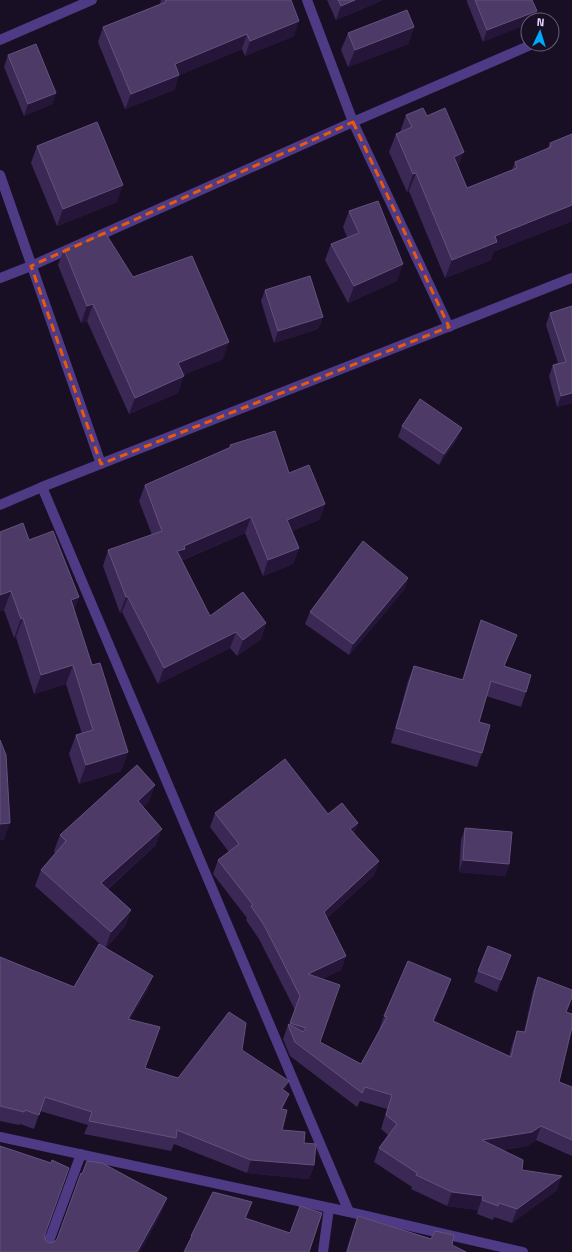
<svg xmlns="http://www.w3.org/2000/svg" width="572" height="1252" font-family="'Titillium Web',sans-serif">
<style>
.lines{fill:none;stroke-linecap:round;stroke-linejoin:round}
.minor{stroke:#4e3a85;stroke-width:10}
.tertiary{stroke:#4e3a85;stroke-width:10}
.wall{fill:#3b2854}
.shaded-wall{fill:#251639}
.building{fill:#4d3a66;stroke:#64527e}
.marked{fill:none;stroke:#e8590c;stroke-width:3;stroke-dasharray:8 5;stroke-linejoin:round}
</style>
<rect width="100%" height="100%" fill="#180f25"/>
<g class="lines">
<g class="minor">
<polyline points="307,0 353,122 449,327"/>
<polyline points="0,40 92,0"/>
<polyline points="0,175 101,464"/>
<polyline points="0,278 31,266 353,122 533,44"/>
<polyline points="42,487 349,1212"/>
<polyline points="0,1137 349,1212 523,1252"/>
<polyline points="45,1252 81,1154"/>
<polyline points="323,1252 329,1208"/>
</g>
<polyline class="tertiary" points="0,505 42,487 572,278"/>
</g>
<g class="wall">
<polygon points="161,0 291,0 294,36 245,56 242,49 179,75 174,90 125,109 98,42 103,27 160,4"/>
<polygon points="327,0 383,0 336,20"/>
<polygon points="467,0 532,0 483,42 467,2"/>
<polygon points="414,27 408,44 348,67 341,50 348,33"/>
<polygon points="8,55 56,93 52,104 24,116 4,67"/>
<polygon points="406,115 427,116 458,168 467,188 512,170 515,162 547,149 550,143 572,134 572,221 493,252 491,260 445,278 409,191 407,192 389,152 396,134 400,132"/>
<polygon points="37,146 117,202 57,226 31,163"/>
<polygon points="349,211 397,281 348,303 325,260 331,244 347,237 343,227"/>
<polygon points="64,249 133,277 223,359 183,375 178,393 129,414 87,321 81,323 58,265"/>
<polygon points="265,290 323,317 318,329 274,343 261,301"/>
<polygon points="572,306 572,403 557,407 549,376 553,365 558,363 546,325 550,313"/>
<polygon points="402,426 462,428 457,439 439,465 398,437"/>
<polygon points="230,445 289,473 325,504 319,520 292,531 299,548 293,564 263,576 245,533 181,561 210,616 266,623 261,639 237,656 230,648 158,684 122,612 120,613 103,566 108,550 152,535 139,501 145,485 229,448"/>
<polygon points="0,532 29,540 79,597 74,610 92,665 128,752 121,771 79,784 69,754 76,735 82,734 66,684 34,694 16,637 14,638 4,610 0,611"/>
<polygon points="408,578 404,590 349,655 305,624 310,612"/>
<polygon points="481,620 517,635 504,667 526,692 521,707 486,696 479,722 482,753 477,767 391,743 408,681 414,666 462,680 476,635"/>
<polygon points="149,802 143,807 156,845 108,889 131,910 125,926 106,948 148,989 130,1019 145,1068 178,1078 242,1050 285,1091 284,1107 283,1109 282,1130 304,1143 314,1165 309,1179 247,1173 174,1144 171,1151 84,1134 88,1125 40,1111 34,1129 20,1124 19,1125 0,1121 0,957 74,987 100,944 35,886 41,870 55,853 54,851 60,835"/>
<polygon points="215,813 328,814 358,823 354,834 379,861 374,875 327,918 346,956 341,970 322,979 320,1042 361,1064 379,1030 384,1016 451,979 446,993 434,1021 509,1056 512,1045 517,1031 524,1032 533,991 538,977 566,1012 559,1082 572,1087 572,1156 536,1140 527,1146 503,1150 522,1170 557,1190 512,1223 494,1217 493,1220 477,1214 478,1210 447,1206 411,1189 412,1187 374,1162 379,1148 388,1135 381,1129 387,1109 360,1101 357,1107 290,1056 283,1039 288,1025 290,1024 295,1010 259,939 246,920 247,918 213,874 218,860 229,852 210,827"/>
<polygon points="465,828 509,864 505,876 459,872 461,840"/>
<polygon points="511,955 497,992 474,982 478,971"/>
<polygon points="358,1216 452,1245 466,1252 346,1252 352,1232"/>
</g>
<g class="shaded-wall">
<polygon points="355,0 383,0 336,20 341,6"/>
<polygon points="537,11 533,20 528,20 528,24 483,42 487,30"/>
<polygon points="299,21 294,36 245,56 250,41"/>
<polygon points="414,27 408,44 348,67 355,50"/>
<polygon points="247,34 242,49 179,75 174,90 125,109 131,94 175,64"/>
<polygon points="56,93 52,104 24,116 28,104"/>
<polygon points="464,152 457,170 454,157"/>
<polygon points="416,173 409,191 407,192 413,174"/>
<polygon points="123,185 117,202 57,226 63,209"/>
<polygon points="572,205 572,221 493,252 491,260 445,278 452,260 495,236"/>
<polygon points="403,264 397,281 348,303 354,286"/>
<polygon points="93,304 87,321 81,323 87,306"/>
<polygon points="323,317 318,329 274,343 278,331"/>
<polygon points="229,342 223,359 172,380 178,363"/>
<polygon points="184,376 178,393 129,414 135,398"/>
<polygon points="572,393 572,403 557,407 561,396"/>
<polygon points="462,428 457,439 439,465 444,454"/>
<polygon points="325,504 319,520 281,536 287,520"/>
<polygon points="251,517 245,533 180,561 177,551 184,546"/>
<polygon points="299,548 293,564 263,576 268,560"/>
<polygon points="408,578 404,590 349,655 353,644"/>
<polygon points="11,591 4,610 0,611 0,595"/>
<polygon points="79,597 72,616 71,600"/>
<polygon points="126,597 128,597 122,612 120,613"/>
<polygon points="23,618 16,637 14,638 21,619"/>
<polygon points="266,623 261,639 237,656 243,640"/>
<polygon points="236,632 230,648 158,684 164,668"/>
<polygon points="73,665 66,684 34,694 41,675"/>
<polygon points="128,752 121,771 79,784 86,765"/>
<polygon points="155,785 149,802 131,818 138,801"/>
<polygon points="10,823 4,840 0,840 0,824"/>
<polygon points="358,823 353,837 350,829"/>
<polygon points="162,829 156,845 95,900 101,883"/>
<polygon points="463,860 509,864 505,876 459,872"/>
<polygon points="379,861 374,875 318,926 324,912"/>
<polygon points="131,910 125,926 105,949 111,932"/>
<polygon points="511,955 507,967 497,992 501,980"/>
<polygon points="346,956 341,970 303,988 308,974"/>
<polygon points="153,976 148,989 123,1032 128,1019"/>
<polygon points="451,979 446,993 428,1035 433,1021"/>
<polygon points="289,1081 284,1094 282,1089"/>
<polygon points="289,1094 284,1107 276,1122 281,1109"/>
<polygon points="541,1126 536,1140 527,1146 477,1154 482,1140"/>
<polygon points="251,1160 314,1165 309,1179 247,1173"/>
<polygon points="562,1176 557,1190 512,1223 517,1209"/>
<polygon points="452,1192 483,1196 478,1210 447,1206"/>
<polygon points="167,1198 161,1214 140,1252 137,1252"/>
<polygon points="252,1202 247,1218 239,1234 245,1218"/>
</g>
<g class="building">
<polygon points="165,0 291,0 299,21 250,41 247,34 175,64 179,75 131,94 103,27 166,2"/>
<polygon points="338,0 355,0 341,6"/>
<polygon points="475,0 532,0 537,11 487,30"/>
<polygon points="407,10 414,27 355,50 348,33"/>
<polygon points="36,44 56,93 28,104 8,55"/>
<polygon points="423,108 427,116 445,108 464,152 454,157 467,188 517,168 515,162 551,147 550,143 572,134 572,205 495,236 497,242 452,260 416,173 413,174 396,134 412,127 406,115"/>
<polygon points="97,122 123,185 63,209 37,146"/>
<polygon points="378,201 403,264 354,286 331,244 359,233 349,211"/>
<polygon points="106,234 133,277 192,256 229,342 178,363 184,376 135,398 93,304 87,306 64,249"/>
<polygon points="310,276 323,317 278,331 265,290"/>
<polygon points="572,306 572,393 561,396 553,365 566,362 550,313"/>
<polygon points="420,399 462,428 444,454 402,426"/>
<polygon points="275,431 289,473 309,465 325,504 287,520 299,548 268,560 251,517 184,546 185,549 177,551 210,616 243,592 266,623 243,640 236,632 164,668 128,597 126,597 108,550 162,531 145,485 231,447 230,445"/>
<polygon points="23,523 29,540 53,531 79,597 71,600 92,665 100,663 128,752 86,765 76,735 93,730 73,665 41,675 23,618 21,619 11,591 0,595 0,532"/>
<polygon points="363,541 408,578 353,644 310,612"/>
<polygon points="481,620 517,635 504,666 531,675 526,692 491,681 479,722 490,725 482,753 396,728 414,666 463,680"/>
<polygon points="0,740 6,755 10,823 0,824"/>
<polygon points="285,759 328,814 342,803 358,823 350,829 379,861 324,912 346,956 308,974 340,985 320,1042 361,1064 387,1017 384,1016 408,961 451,979 433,1021 511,1057 517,1031 525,1032 538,977 572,990 572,997 566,1012 572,1014 572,1027 559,1082 572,1087 572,1140 541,1126 532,1132 482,1140 523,1160 522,1170 562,1176 517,1209 499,1203 498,1206 482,1200 483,1196 452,1192 416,1175 417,1173 379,1148 397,1124 386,1115 392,1095 365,1087 362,1093 295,1042 288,1025 289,1024 303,1032 306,1028 290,1023 300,996 264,925 251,906 253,905 218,860 239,844 215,813"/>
<polygon points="137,765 155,785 138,801 162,829 101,883 131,910 111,932 41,870 66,841 60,835"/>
<polygon points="465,828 512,832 509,864 463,860"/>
<polygon points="99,944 153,976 128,1019 160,1027 145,1068 178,1078 229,1012 246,1023 242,1050 289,1081 282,1089 289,1094 281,1109 287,1110 282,1130 305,1132 304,1143 316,1144 314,1165 251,1160 177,1130 176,1138 89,1121 92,1112 45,1097 39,1115 25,1110 24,1112 0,1106 0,957 74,987"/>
<polygon points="488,946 511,955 501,980 478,971"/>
<polygon points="0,1146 51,1163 52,1160 69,1168 45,1234 45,1240 49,1243 54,1242 57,1239 81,1173 82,1174 87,1161 102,1163 167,1198 137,1252 0,1252"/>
<polygon points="213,1192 252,1202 245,1218 290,1233 300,1206 322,1213 309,1252 184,1252 192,1236 191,1236"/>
<polygon points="358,1216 431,1239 435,1231 454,1235 452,1245 466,1252 347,1252"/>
</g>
<path class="marked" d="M353,122L449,327L101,464L31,266Z"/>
<g transform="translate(540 32) rotate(4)"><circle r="19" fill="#180f25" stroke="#695d7c"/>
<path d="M0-3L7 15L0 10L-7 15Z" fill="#00a9fe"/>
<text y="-6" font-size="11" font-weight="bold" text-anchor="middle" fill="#e2d3ff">N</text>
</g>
</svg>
